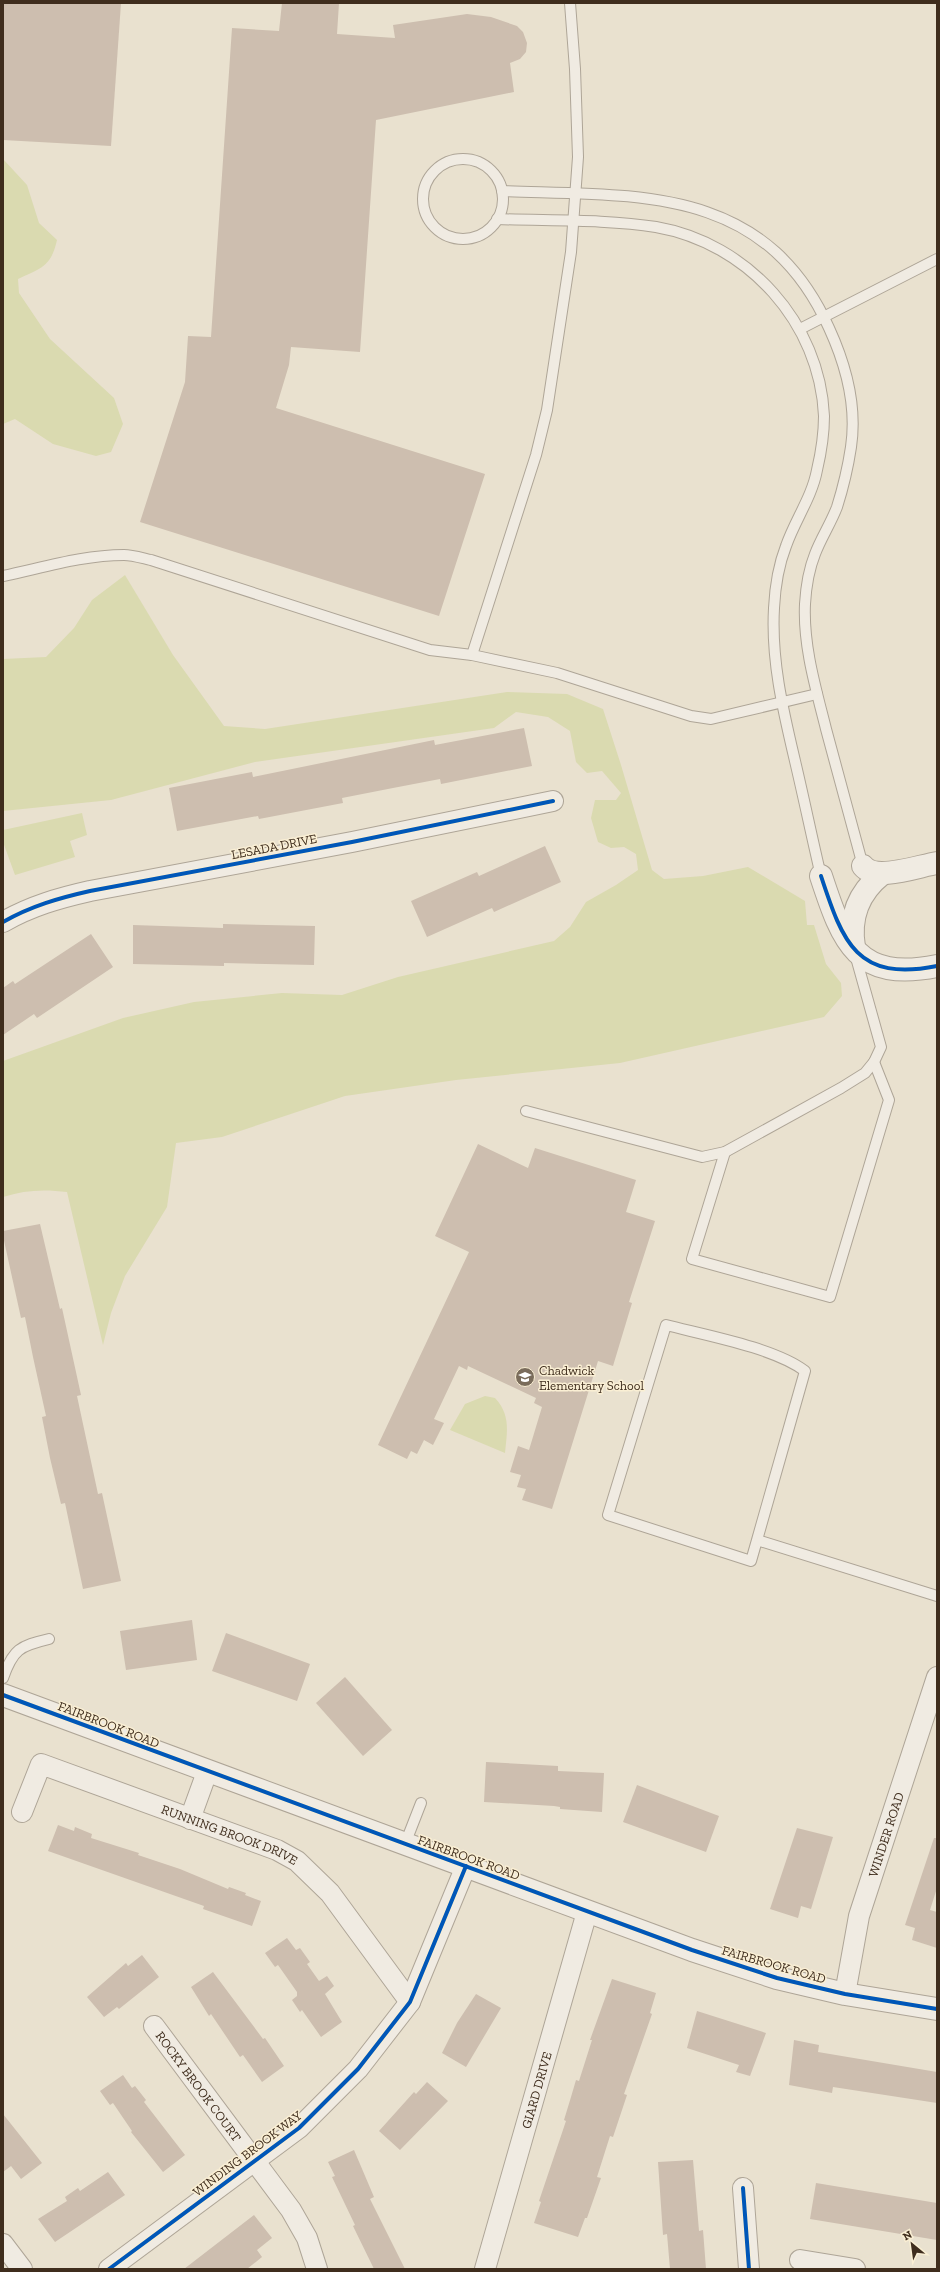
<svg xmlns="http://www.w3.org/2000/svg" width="940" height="2272" font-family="'Zilla Slab',serif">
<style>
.green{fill:#dadab0}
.building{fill:#cdbeaf}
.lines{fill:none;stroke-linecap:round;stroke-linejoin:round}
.service-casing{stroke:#aea597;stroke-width:12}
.minor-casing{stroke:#aea597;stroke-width:22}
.tertiary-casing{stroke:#aea597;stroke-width:24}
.service{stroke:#f0ebe2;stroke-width:10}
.minor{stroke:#f0ebe2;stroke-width:20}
.tertiary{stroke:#f0ebe2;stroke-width:22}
.cycleway-casing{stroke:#faefd4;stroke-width:6}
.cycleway{stroke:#0057b8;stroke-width:4}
.labels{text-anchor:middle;stroke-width:3;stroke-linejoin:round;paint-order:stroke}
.street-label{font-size:13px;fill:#3f2d1d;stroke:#faefd4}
.poi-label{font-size:13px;fill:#3f2d1d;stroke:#faefd4;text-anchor:start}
</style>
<rect width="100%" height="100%" fill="#e9e1cf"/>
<g class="green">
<path d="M3,159L27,185L39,223L57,240C51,267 41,268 18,279L19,293L50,339L114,398L123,424L111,452L96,456L53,444L15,419L3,424Z"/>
<path d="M125,575L173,655L224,726L265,729L507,692L567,694L603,709L621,765L652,870L664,879L703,876L748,867L805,901L807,925H814L826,964L841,983L842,996L824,1017L620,1063L456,1080L345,1096L222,1137L176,1143L167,1207L125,1276L111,1313L103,1345L67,1192C44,1189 24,1190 3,1197V1061L123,1018L194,1002L282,993L342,995L398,977L554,941L570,927L586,902L616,885L638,870L636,854L624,847L611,848L598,842L591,818L595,800H616L621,793L602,771L587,773L576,762L570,731L548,717L516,712L494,728L255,762L111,800L3,811V659L46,657L74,628L92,600Z"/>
<polygon points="82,813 87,835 70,841 75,857 15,875 3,842 3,830"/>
<path d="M485,1396L495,1398C511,1415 507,1432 505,1453L450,1430L465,1404Z"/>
</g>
<g class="building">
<polygon points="3,3 121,3 111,146 3,140"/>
<polygon points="282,3 339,3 337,34 395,38 393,25 467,14 491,17 517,26 523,32 527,43 526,52 520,59 510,63 514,92 376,120 360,352 291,347 289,365 276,408 485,474 439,616 140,522 185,382 188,336 211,337 232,28 279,31"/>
<polygon points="524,728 532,766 441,784 440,779 393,788 342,798 343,803 259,819 258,816 177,831 169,788 252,772 253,777 434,740 435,745"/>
<polygon points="545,846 561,882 494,912 492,908 427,937 411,901 477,872 479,876"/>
<polygon points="223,924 315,926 314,965 224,963 224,966 133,964 133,925 223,928"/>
<polygon points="91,934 113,967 37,1018 34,1014 3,1035 3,988 13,981 15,984"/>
<polygon points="478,1144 528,1168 535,1148 636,1180 626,1212 655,1221 629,1302 632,1303 613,1366 598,1361 552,1509 522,1500 526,1489 517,1487 521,1475 510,1472 518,1446 529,1450 542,1407 534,1403 536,1398 468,1366 467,1370 459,1366 434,1419 444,1423 433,1445 424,1440 417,1454 411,1451 407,1459 378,1445 469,1252 435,1236"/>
<polygon points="40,1224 60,1309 62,1308 81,1395 77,1396 98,1494 102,1493 121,1581 83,1589 65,1503 61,1504 50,1458 42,1417 46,1416 33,1357 25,1317 21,1318 3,1236 3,1231"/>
<polygon points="192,1620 197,1660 126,1670 120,1631"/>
<polygon points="226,1633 310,1664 297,1701 212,1671"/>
<polygon points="345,1677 392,1730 363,1756 316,1703"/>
<polygon points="486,1762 558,1766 558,1771 604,1773 602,1812 560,1809 560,1807 554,1806 484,1802"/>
<polygon points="637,1785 719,1816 706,1852 623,1822"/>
<polygon points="58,1825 74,1831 75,1827 92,1834 91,1838 139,1853 138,1855 180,1869 228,1889 229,1887 246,1893 245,1895 261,1901 252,1926 203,1909 204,1906 48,1851"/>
<polygon points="797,1828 833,1837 811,1909 801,1906 798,1918 770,1909"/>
<polygon points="934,1838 937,1838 937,1888 930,1910 937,1912 937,1948 912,1940 915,1928 905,1925"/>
<polygon points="287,1938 296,1950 300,1948 310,1962 307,1964 319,1981 327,1976 334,1986 325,1994 342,2022 321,2037 302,2010 300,2012 292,2000 297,1996 297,1992 278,1965 275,1967 265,1953"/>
<polygon points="142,1955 159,1977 119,2009 117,2007 104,2017 87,1997 126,1963 128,1966"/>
<polygon points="213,1972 263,2039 265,2038 284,2066 262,2082 243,2055 240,2057 211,2014 209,2016 191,1987"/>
<polygon points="612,1979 656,1993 650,2013 652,2014 624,2094 627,2095 613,2137 610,2136 597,2177 601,2178 587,2218 585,2218 578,2237 534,2223 541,2202 539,2201 566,2121 564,2120 571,2097 576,2080 579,2081 592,2040 590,2040"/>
<polygon points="476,1994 501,2008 466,2067 442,2053 457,2023"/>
<polygon points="697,2011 766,2033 750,2076 736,2072 739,2065 687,2048"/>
<polygon points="794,2040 819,2045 818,2052 937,2072 937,2103 833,2087 832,2093 789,2085"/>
<polygon points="123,2075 132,2088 135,2086 146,2100 144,2102 185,2155 163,2172 131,2132 132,2131 113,2103 110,2105 100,2091"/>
<polygon points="427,2082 448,2101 400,2150 379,2131 414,2092 416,2094"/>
<polygon points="3,2114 42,2163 21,2179 11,2166 3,2172"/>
<polygon points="354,2150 374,2197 370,2199 405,2269 374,2269 353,2226 355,2225 332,2177 335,2176 328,2162"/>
<polygon points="693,2160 699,2231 703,2230 706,2269 670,2269 667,2234 663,2235 658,2162"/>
<polygon points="108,2172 125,2195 55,2242 38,2219 67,2201 65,2197 78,2188 80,2191"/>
<polygon points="816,2183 937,2203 937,2240 810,2219"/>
<polygon points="254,2215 272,2238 257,2250 262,2257 247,2269 184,2269"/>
</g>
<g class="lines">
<g class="service-casing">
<g id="service">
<circle cx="463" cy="199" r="40"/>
<path d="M502,191C636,196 764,184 829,328C846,365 857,407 851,447C848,467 843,488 837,507C831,523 821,538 815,554C809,569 806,587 805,604C803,646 816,689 826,729C838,775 851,820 863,866"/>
<path d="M497,219C547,221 607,219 656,227C748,243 820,323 824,416C824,434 821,453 817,470C812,497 795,520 786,546C779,564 775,588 774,608C771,660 783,710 795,761C804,799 812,838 821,876"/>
<polyline points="800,329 937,259"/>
<path d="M3,576C42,568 83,555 124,555C132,555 142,558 151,560L430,650L472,655L557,673L691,716L711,719L817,694"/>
<polyline points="472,655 536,455 547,410 571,252 578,157 575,69 570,3"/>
<polyline points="526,1111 702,1157 725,1152 841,1088 865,1073 874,1062 881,1047 855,954"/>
<polyline points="725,1152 692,1259 830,1297 889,1100 874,1062"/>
<path d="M757,1540L751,1561L608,1515L666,1325C705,1335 775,1348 805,1371L757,1540L937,1596"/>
<path d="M3,1678C13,1649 20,1646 49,1639"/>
<polyline points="405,1844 421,1803"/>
</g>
</g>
<g class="minor-casing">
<g id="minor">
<path d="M3,922C31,906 59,898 90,891L352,842L553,801"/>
<path id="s1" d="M22,1812L41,1764L277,1850L297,1861L330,1893L410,2002"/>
<polyline points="190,1819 207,1772"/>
<path id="s2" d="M845,1994L859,1916L937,1677"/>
<path id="s3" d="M154,2026L291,2210L307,2238L317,2269"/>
<polyline points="743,2188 749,2269"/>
<polyline points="3,2244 22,2269"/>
<polyline points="800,2260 855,2269"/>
<polyline points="109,2269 299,2128 358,2069 410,2002 466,1866"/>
<path id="s4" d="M485,2269L587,1912"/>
</g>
</g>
<g class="tertiary-casing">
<g id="tertiary">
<path d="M863,866C876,882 918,866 937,863"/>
<path d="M821,876C843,943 857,982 937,966"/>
<path d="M854,947C849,917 858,893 882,874"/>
<polyline points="3,1695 692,1950 777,1978 845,1994 937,2009"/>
</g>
</g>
<use href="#service" class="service"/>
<use href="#minor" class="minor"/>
<use href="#tertiary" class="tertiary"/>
<g class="cycleway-casing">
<g id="cycleway">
<path d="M821,876C843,943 857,982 937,966"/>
<path d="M3,922C31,906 59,898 90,891L352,842L553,801"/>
<polyline points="3,1695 692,1950 777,1978 845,1994 937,2009"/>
<polyline points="743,2188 749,2269"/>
<polyline points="109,2269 299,2128 358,2069 410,2002 466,1866"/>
</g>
</g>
<use href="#cycleway" class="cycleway"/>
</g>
<defs>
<g id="school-disc" transform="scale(1)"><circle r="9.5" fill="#7a6c5b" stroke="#faefd4"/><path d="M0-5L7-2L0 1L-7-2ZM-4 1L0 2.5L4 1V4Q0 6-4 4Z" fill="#fff"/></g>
</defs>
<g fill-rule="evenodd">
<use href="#school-disc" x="525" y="1377"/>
</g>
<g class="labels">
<g class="street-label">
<text transform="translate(274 846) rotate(-11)" y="5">LESADA DRIVE</text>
<text transform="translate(109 1724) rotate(21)" y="5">FAIRBROOK ROAD</text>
<text dy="5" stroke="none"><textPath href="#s2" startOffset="165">WINDER ROAD</textPath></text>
<text dy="5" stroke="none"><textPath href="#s1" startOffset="253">RUNNING BROOK DRIVE</textPath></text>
<text transform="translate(469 1857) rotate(20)" y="5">FAIRBROOK ROAD</text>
<text transform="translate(774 1964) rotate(16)" y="5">FAIRBROOK ROAD</text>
<text dy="5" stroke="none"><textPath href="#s3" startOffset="75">ROCKY BROOK COURT</textPath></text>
<text dy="5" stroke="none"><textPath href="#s4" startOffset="186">GIARD DRIVE</textPath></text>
<text transform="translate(247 2153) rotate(-37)" y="5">WINDING BROOK WAY</text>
</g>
<g class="poi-label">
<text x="539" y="1375">Chadwick<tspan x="539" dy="15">Elementary School</tspan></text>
</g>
</g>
<rect width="940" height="2272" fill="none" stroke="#3f2d1d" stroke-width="8"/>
<g transform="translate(912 2244) rotate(331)" stroke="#faefd4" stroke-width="3" paint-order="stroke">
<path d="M0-3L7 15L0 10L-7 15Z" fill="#3f2d1d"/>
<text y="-6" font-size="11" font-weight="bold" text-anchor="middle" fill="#3f2d1d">N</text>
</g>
</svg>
